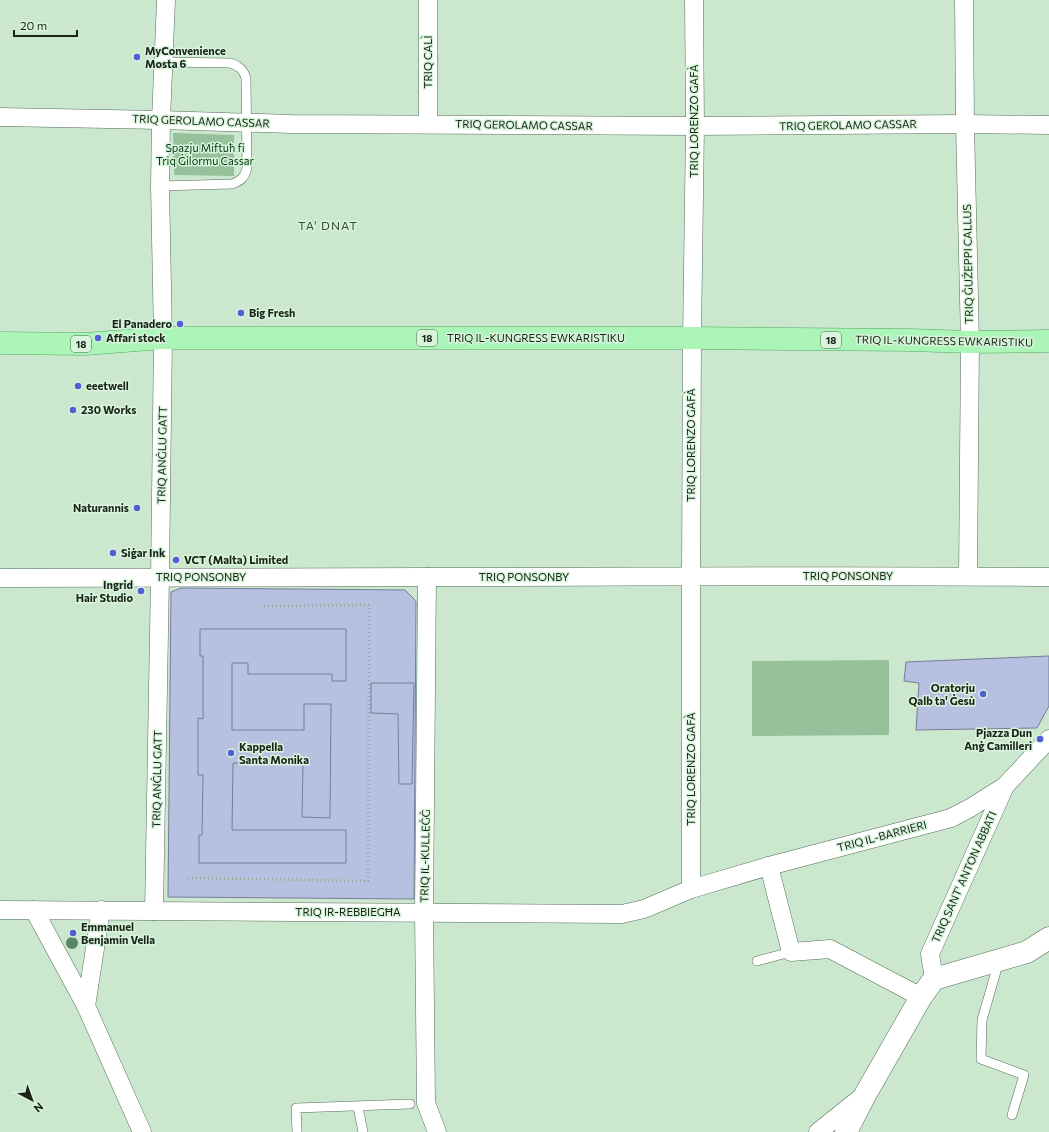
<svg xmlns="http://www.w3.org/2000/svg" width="1049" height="1132" font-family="Commissioner,sans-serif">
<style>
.green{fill:#96c19b}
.building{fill:#b8c0e1;stroke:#757c9a}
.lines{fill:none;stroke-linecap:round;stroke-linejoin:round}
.service-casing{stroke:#546d57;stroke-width:10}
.minor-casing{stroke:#546d57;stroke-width:19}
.tertiary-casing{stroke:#546d57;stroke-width:23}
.primary-casing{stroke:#54a763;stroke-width:23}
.path{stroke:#94ab97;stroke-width:2.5;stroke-dasharray:1 3;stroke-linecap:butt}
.service{stroke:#fff;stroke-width:9}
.minor{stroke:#fff;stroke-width:18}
.tertiary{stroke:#fff;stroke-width:22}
.primary{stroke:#abf5b9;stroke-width:22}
.tree{fill:#5b8565}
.poi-dot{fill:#525ed5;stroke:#d8f5db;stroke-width:1.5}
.labels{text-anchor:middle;stroke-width:3;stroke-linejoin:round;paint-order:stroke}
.shield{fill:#d8f5db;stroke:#526254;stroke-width:1}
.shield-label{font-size:10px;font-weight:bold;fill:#19231a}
.poi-label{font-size:11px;font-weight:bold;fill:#19231a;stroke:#d8f5db;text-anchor:start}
.street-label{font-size:11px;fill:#19231a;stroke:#d8f5db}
.park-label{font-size:11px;fill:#00340f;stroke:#d8f5db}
.neighbourhood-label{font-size:12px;letter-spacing:1px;fill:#344c37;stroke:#d8f5db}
</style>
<rect width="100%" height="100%" fill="#cbe8ce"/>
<g class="green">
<polygon points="173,133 234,135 234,176 174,175"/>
<polygon points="889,660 889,735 752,736 752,661"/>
</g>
<g class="building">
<polygon points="181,588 405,590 416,601 414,899 168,897 171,592"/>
<polygon points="200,629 346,629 346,681 332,681 332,674 248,674 248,663 232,663 232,730 304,730 304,704 331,704 330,818 302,817 303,763 233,763 232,830 346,830 346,863 199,863 199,835 202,835 203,775 198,775 198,718 203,719 203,656 200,656"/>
<polygon points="1049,656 1049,706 1037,728 916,730 919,683 904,681 906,662"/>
<polygon points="371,683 414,683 412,784 399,784 398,714 371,713"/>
</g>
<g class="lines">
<g class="service-casing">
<g id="service">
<path d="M160,186L232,184C241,181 245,177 247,168L246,78C243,69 239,66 230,63L163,62"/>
<polyline points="757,961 791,952"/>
<polyline points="999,961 982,1020 981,1059 1024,1075 1012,1115"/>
<polyline points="358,1107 363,1132"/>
<polyline points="297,1132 296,1108 410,1104"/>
</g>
</g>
<g class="minor-casing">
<g id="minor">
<polyline points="964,0 965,124 970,342 968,576"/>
<polyline points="0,117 161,120 291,124 695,126 965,124 1049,125"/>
<polyline points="428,124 428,0"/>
<polyline points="427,577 424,912 426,1103 437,1132"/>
<path d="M0,578C142,577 285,578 427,577C634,577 842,575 1049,577"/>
<polyline points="769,866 791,952 830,949 921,997"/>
<polyline points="691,889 691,576 692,338 695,126 694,0"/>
<polyline points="0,910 622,914 644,909 691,889 769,866 951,818 970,808 1005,786 1049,739"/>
<polyline points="34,910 86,1006 142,1132"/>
<polyline points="154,911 160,577 163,338 160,186 161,120 166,0"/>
<polyline points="934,979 930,954 1005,786"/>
<polyline points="86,1006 101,910"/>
<polyline points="818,1132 863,1096"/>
</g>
</g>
<g class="tertiary-casing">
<polyline id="tertiary" points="846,1132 865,1095 921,997 934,979 1027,952 1049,938"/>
</g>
<g class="primary-casing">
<polyline id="primary" points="0,343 85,344 163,338 692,338 910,340 970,342 1049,341"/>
</g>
<polyline class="path" points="188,878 368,881 369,605 261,606"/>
<use href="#service" class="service"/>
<use href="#minor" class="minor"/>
<use href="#tertiary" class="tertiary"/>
<use href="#primary" class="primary"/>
</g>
<circle class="tree" cx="72" cy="943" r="6"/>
<g class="poi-dot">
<circle cx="137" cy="57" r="4"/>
<circle cx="241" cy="313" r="4"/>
<circle cx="180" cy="324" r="4"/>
<circle cx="98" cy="338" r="4"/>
<circle cx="78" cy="386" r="4"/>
<circle cx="73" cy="410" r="4"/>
<circle cx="137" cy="508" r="4"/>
<circle cx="113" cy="553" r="4"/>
<circle cx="176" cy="560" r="4"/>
<circle cx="141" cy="591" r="4"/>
<circle cx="983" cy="694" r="4"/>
<circle cx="1040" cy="739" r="4"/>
<circle cx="231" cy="753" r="4"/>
<circle cx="73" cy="933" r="4"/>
</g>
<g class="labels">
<g class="shield">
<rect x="417" y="330" width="20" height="16" rx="3"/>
<rect x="821" y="332" width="20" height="16" rx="3"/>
<rect x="71" y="336" width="20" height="16" rx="3"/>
</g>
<g class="shield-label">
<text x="427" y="342">18</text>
<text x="831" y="344">18</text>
<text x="81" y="348">18</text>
</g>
<g class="poi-label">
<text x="145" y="55">MyConvenience<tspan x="145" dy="13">Mosta 6</tspan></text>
<text x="249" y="317">Big Fresh</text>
<text x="172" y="328" text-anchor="end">El Panadero</text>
<text x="106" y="342">Affari stock</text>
<text x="86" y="390">eeetwell</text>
<text x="81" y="414">230 Works</text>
<text x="129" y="512" text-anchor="end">Naturannis</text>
<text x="121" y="557">Siġar Ink</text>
<text x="184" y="564">VCT (Malta) Limited</text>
<text x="133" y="589" text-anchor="end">Ingrid<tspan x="133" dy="13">Hair Studio</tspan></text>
<text x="975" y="692" text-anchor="end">Oratorju<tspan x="975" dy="13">Qalb ta' Ġesù</tspan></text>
<text x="1032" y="737" text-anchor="end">Pjazza Dun<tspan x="1032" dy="13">Anġ Camilleri</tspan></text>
<text x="239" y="751">Kappella<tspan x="239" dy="13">Santa Monika</tspan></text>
<text x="81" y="931">Emmanuel<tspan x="81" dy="13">Benjamin Vella</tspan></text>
</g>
<g class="street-label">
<text transform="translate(428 62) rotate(-90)" y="4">TRIQ CALÌ</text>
<text transform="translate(201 121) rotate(2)" y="4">TRIQ GEROLAMO CASSAR</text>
<text transform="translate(694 121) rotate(-90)" y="4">TRIQ LORENZO GAFÀ</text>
<text transform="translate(524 125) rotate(1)" y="4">TRIQ GEROLAMO CASSAR</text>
<text transform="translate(848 125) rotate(-1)" y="4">TRIQ GEROLAMO CASSAR</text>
<text transform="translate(968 264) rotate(-91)" y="4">TRIQ ĠUŻEPPI CALLUS</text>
<text x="536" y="342">TRIQ IL-KUNGRESS EWKARISTIKU</text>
<text transform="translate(944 341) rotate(1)" y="4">TRIQ IL-KUNGRESS EWKARISTIKU</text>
<text transform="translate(691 445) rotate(-90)" y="4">TRIQ LORENZO GAFÀ</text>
<text transform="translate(162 455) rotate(-89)" y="4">TRIQ ANĠLU GATT</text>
<text x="848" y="580">TRIQ PONSONBY</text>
<text x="201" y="581">TRIQ PONSONBY</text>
<text x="524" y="581">TRIQ PONSONBY</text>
<text transform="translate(691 769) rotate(-90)" y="4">TRIQ LORENZO GAFÀ</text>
<text transform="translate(157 779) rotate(-89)" y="4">TRIQ ANĠLU GATT</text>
<text transform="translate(882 836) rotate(-15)" y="4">TRIQ IL-BARRIERI</text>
<text transform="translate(425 856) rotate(-89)" y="4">TRIQ IL-KULLEĠĠ</text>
<text transform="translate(964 877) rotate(-66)" y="4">TRIQ SANT' ANTON ABBATI</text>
<text x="348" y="916">TRIQ IR-REBBIEGĦA</text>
</g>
<g class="park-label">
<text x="205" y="152">Spazju Miftuħ fi<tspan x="205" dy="13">Triq Ġilormu Cassar</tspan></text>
</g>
<g class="neighbourhood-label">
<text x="328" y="230">TA' DNAT</text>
</g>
</g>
<g transform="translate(32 1100) rotate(139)" stroke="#d8f5db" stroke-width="3" paint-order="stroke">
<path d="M0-3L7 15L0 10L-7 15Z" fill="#19231a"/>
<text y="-6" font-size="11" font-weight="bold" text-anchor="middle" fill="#19231a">N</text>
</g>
<path d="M14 30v6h63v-6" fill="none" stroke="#19231a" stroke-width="2"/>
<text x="20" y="30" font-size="12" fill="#19231a" stroke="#d8f5db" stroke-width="3" paint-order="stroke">20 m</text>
</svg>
